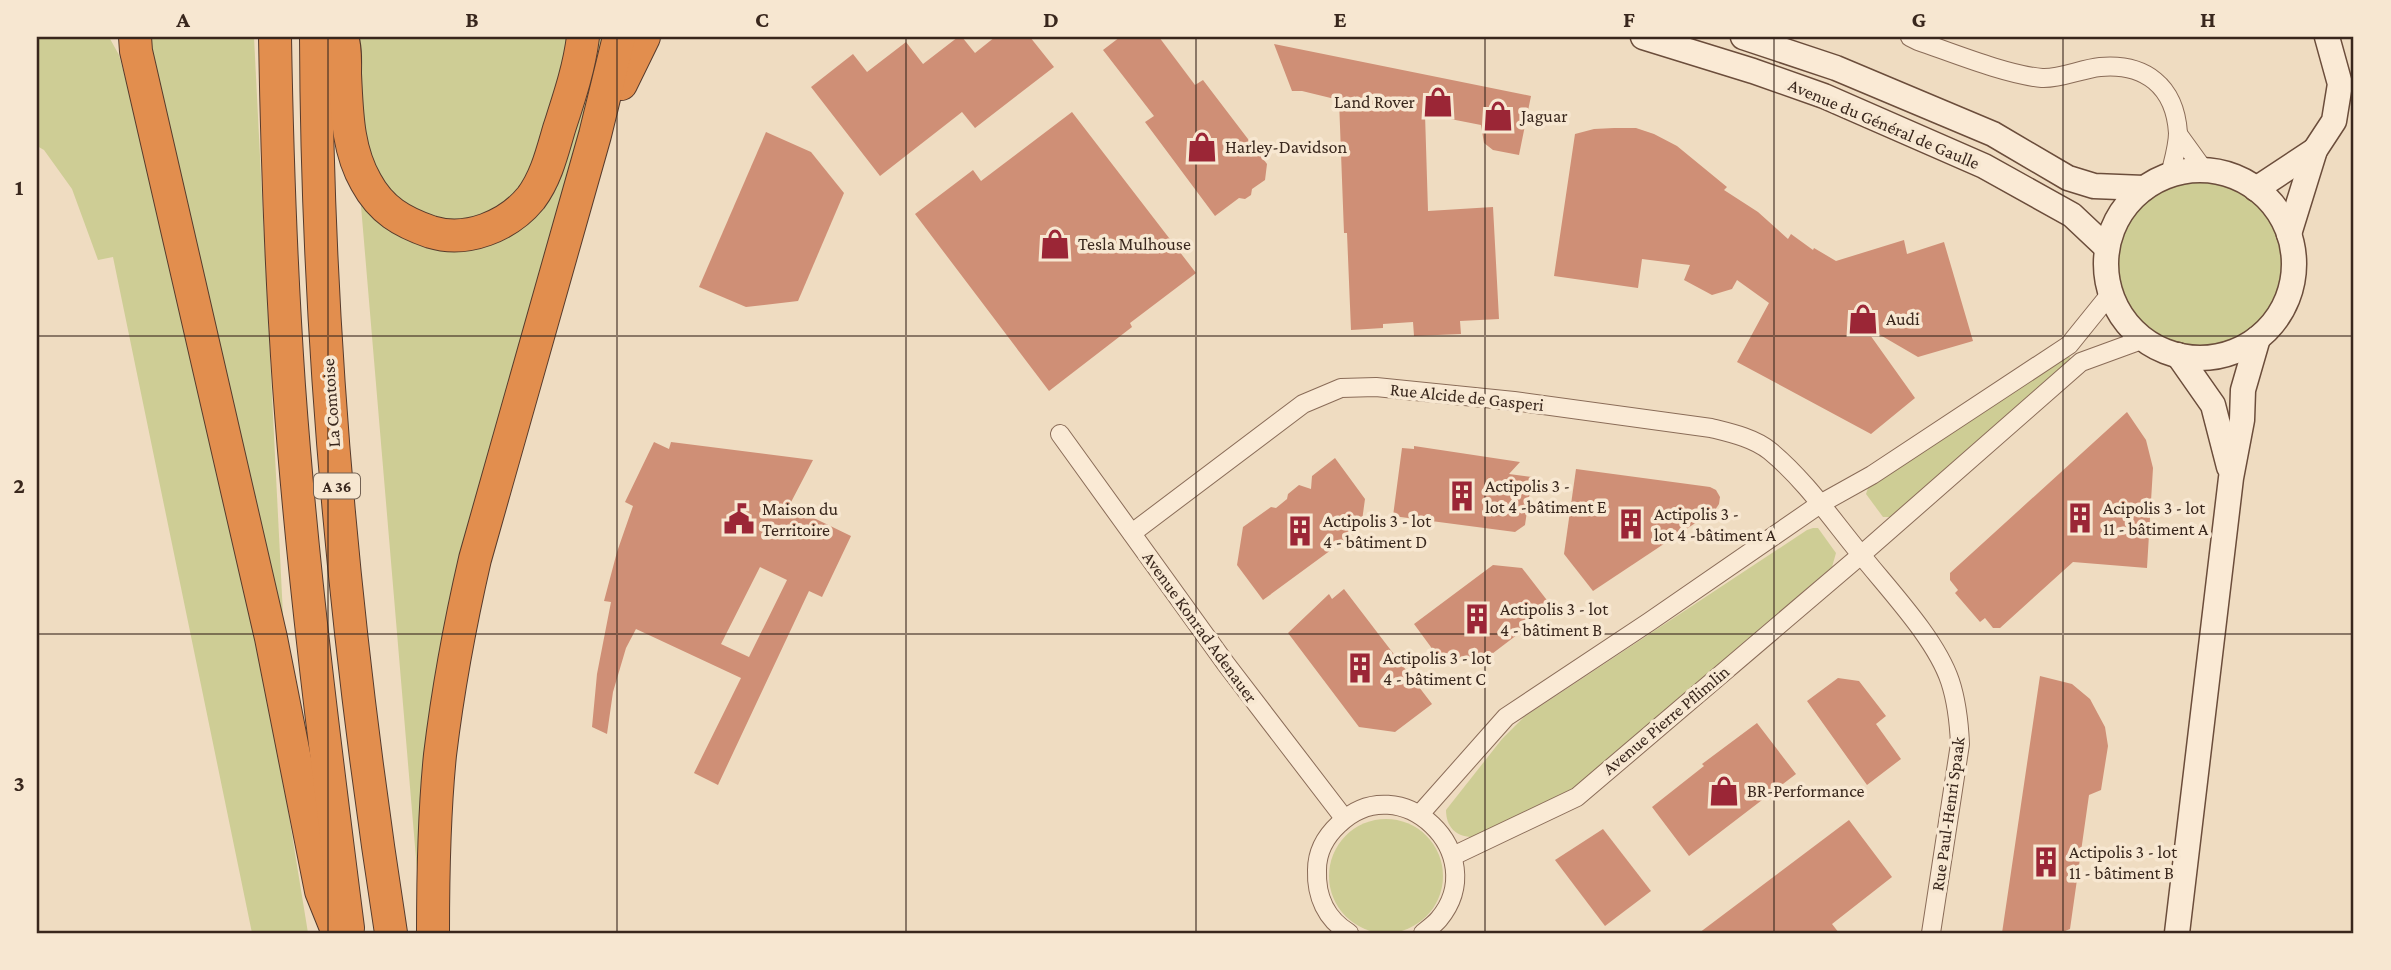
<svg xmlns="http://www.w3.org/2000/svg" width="2391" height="970" font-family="'Crimson Pro',serif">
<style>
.green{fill:#cecd95}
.building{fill:#cf8f76;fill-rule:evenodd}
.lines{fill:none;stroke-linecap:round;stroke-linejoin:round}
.street-casing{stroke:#8a6c58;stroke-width:20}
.secondary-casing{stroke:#6b4d3b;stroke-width:27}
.highway-casing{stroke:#573b2c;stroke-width:34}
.street{stroke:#faead5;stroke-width:18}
.secondary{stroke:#faead5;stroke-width:24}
.highway{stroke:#e28e4e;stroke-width:32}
.grid{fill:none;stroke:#39271d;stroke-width:2;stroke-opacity:0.55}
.labels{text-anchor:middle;stroke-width:7;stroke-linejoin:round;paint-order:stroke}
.shield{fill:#f7e7d1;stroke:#726153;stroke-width:2}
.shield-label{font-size:16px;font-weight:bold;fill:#39271d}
.poi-label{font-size:18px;fill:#39271d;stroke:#f7e7d1;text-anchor:start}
.street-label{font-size:18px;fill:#39271d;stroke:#f7e7d1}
.neatline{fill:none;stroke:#39271d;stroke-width:2.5}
.grid-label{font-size:23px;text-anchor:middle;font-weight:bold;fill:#39271d}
</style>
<rect width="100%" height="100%" fill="#efdcc1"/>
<g class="green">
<polygon points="37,37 109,37 119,55 156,193 247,595 276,736 308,933 252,933 113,257 98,260 72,189 44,150 37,146"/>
<polygon points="149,37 254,37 284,635 152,51"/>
<polygon points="355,37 570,37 537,165 514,199 478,219 440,222 403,205 388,188 376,167 366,142"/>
<polygon points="596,37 605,37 418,882 360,194 368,205 512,231"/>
<circle cx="2201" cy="264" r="84"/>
<polygon points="2068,355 2073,361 1890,517 1883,517 1866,494 1868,488"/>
<path d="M1813,528H1818L1836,553L1832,567L1571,790L1473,837C1456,837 1446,827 1446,810L1502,739L1524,717L1807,530Z"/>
<circle cx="1386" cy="876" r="57"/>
</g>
<g class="building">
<polygon points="958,37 962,37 975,53 995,37 1030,37 1054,67 975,128 962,112 880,176 811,87 853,54 867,72 906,42 923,64"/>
<polygon points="1120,37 1159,37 1195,85 1203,80 1267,164 1265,180 1252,189 1251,195 1245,199 1239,198 1215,216 1145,122 1154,116 1103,50"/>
<polygon points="1274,44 1531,96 1519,155 1493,150 1484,143 1481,125 1425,114 1428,211 1493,207 1499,319 1460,321 1461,334 1414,336 1413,322 1383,324 1383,328 1351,330 1347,233 1344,233 1339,100 1302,91 1292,91"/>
<polygon points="1072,112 1196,273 1130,323 1132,327 1049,391 915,214 973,170 981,181"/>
<polygon points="1614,128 1636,128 1654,134 1677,146 1727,187 1724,190 1758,212 1788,239 1791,234 1813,250 1814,248 1836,261 1904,240 1907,254 1944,242 1973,341 1918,357 1863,325 1915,398 1871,434 1737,362 1769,303 1737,280 1732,289 1712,295 1684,280 1690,265 1642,259 1638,288 1554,276 1575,134 1594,129"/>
<polygon points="766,132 811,152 844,193 798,301 746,307 699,287"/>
<polygon points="2127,412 2146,440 2153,468 2147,568 2073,562 2000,628 1993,628 1985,618 1980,622 1955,593 1958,590 1950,580 1950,573"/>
<path d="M654,442L669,449L671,442L813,460L789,506L851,536L822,597L809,591L718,785L694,773L741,678L636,629L626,648L613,692L607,734L592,727L597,674L611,602L604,601L617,552L633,506L625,502ZM760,567L787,580L749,657L721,644Z"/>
<polygon points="1414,446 1520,462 1509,474 1532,477 1525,525 1515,532 1393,516 1402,448 1414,449"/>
<polygon points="1335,458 1365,499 1361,528 1263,600 1237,565 1243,527 1271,507 1276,508 1287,499 1288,494 1299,485 1311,489 1312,476"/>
<polygon points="1576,469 1710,487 1716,490 1720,497 1719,504 1715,510 1593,591 1564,554"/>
<polygon points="1493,565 1522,568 1553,608 1527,623 1526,628 1480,663 1439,658 1414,624"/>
<polygon points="1344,589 1432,704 1395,732 1359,727 1288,633 1329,594 1332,599"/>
<polygon points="2040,676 2072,684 2090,699 2105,727 2108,746 2101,790 2089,795 2070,929 2060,933 2002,933"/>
<polygon points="1838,678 1859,681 1886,716 1876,724 1901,759 1867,785 1807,701"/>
<polygon points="1757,723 1796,774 1689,856 1652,807 1704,766 1702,764"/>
<polygon points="1849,820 1892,877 1832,924 1839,933 1699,933"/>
<polygon points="1603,829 1651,891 1605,926 1555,860"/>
</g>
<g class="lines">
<g class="street-casing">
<g id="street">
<path d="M1910,37L1918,41C1953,53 2007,75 2042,78C2060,79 2081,69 2100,67C2145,63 2175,86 2178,133C2178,146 2173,162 2170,175"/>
<polyline points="2178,134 2204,170"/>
<polyline points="1060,434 1226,664 1344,818"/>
<path d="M1132,533L1303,404L1341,388L1376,387L1514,401L1711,428C1731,433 1754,438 1770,451C1804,479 1831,518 1858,551C1887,588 1935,637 1950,681C1957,702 1959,722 1960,744L1931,933"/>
<polyline points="1420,814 1506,717 1649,622 1820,504 1872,475 2069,345 2111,293"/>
<polyline points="1453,856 1577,797 1861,555 2081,362 2144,339"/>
<path d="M1349,933C1326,919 1316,896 1317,870C1317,852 1326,836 1339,824C1400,765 1493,854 1439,919C1435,924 1428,929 1423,933"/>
</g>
</g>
<g class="secondary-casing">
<g id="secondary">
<polyline points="1643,37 1753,71 1824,96 1984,166 2072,215 2106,247"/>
<polyline points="1743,37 1836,68 1993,134 2068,178 2094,186 2144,188"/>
<circle cx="2200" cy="264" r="94"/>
<polyline points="2256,189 2315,150"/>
<polyline points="2289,234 2315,150 2334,121 2340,84 2327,37"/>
<polyline points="2178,355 2213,405 2229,467"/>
<polyline points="2177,933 2231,478 2242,420 2243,390 2258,338"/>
</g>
</g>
<g class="highway-casing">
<g id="highway">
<polyline points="135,37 136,51 271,638 321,891 338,933"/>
<path d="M275,37C277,153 281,270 289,386C302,567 325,748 348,928"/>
<path d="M316,37C317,337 345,637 391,933"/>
<path d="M342,37C346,48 345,62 345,74C347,111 347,149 366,182C381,210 402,222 431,232C467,243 508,226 531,198C546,178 552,153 559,129C569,98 579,69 583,37"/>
<polyline points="621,84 644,37"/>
<path d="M433,933C433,874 434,814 440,755C448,689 460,624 475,559L595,135L619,37"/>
</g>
</g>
<use href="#street" class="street"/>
<use href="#secondary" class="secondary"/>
<use href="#highway" class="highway"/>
</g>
<path class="grid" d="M328,37V933M617,37V933M906,37V933M1196,37V933M1485,37V933M1774,37V933M2063,37V933M37,336H2354M37,634H2354"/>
<defs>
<g id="shop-bare" transform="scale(2.415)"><path d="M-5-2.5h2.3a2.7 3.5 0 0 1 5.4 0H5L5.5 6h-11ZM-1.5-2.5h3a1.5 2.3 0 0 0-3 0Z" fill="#9b2636" stroke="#f7e7d1" stroke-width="2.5" paint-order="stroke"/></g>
<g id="building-bare" transform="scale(2.415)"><path d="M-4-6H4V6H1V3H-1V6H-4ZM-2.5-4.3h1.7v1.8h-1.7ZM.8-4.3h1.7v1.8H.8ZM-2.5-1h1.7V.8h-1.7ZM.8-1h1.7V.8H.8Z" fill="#9b2636" stroke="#f7e7d1" stroke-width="2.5" paint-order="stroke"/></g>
<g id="civic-bare" transform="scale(2.415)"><path d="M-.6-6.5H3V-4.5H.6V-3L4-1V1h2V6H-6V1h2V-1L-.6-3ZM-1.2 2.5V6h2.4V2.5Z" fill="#9b2636" stroke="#f7e7d1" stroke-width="2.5" paint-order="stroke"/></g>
</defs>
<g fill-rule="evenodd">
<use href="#shop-bare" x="1438" y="102"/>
<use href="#shop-bare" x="1498" y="116"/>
<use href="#shop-bare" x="1202" y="147"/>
<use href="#shop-bare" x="1055" y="244"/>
<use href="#shop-bare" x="1863" y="319"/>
<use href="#building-bare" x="1462" y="496"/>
<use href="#building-bare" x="2080" y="518"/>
<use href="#civic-bare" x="739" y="519"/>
<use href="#building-bare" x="1631" y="524"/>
<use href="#building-bare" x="1300" y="531"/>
<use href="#building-bare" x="1477" y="619"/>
<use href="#building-bare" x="1360" y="668"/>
<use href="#shop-bare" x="1724" y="791"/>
<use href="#building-bare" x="2046" y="862"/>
</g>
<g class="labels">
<rect class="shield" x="314" y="473.5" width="46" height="25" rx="5"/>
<g class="shield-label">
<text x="337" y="492">A 36</text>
</g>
<g class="poi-label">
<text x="1415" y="108" text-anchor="end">Land Rover</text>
<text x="1521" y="122">Jaguar</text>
<text x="1225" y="153">Harley-Davidson</text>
<text x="1078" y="250">Tesla Mulhouse</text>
<text x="1886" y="325">Audi</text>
<text x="1485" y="492">Actipolis 3 -<tspan x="1485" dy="21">lot 4 -bâtiment E</tspan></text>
<text x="2103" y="514">Acipolis 3 - lot<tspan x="2103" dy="21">11 - bâtiment A</tspan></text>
<text x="762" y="515">Maison du<tspan x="762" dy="21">Territoire</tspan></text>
<text x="1654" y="520">Actipolis 3 -<tspan x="1654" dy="21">lot 4 -bâtiment A</tspan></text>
<text x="1323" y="527">Actipolis 3 - lot<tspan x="1323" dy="21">4 - bâtiment D</tspan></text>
<text x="1500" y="615">Actipolis 3 - lot<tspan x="1500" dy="21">4 - bâtiment B</tspan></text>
<text x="1383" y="664">Actipolis 3 - lot<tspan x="1383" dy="21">4 - bâtiment C</tspan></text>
<text x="1747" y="797">BR-Performance</text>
<text x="2069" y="858">Actipolis 3 - lot<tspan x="2069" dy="21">11 - bâtiment B</tspan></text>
</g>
<g class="street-label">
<text transform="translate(1884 124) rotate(23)" y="6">Avenue du Général de Gaulle</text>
<text transform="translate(1467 397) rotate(6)" y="6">Rue Alcide de Gasperi</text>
<text transform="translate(331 403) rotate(-94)" y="6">La Comtoise</text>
<text transform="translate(1200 627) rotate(54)" y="6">Avenue Konrad Adenauer</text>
<text transform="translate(1666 720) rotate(-40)" y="6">Avenue Pierre Pflimlin</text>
<text transform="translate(1948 814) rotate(-82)" y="6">Rue Paul-Henri Spaak</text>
</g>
</g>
<rect width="2391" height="970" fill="none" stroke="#f7e7d1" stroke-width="77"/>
<rect x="38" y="38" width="2314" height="894" class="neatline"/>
<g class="grid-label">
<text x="183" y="27">A</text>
<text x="472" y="27">B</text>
<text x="762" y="27">C</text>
<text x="1051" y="27">D</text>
<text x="1340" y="27">E</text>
<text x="1629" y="27">F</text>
<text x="1919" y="27">G</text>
<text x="2208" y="27">H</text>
<text x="19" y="195">1</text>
<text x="19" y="493">2</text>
<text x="19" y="791">3</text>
</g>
</svg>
